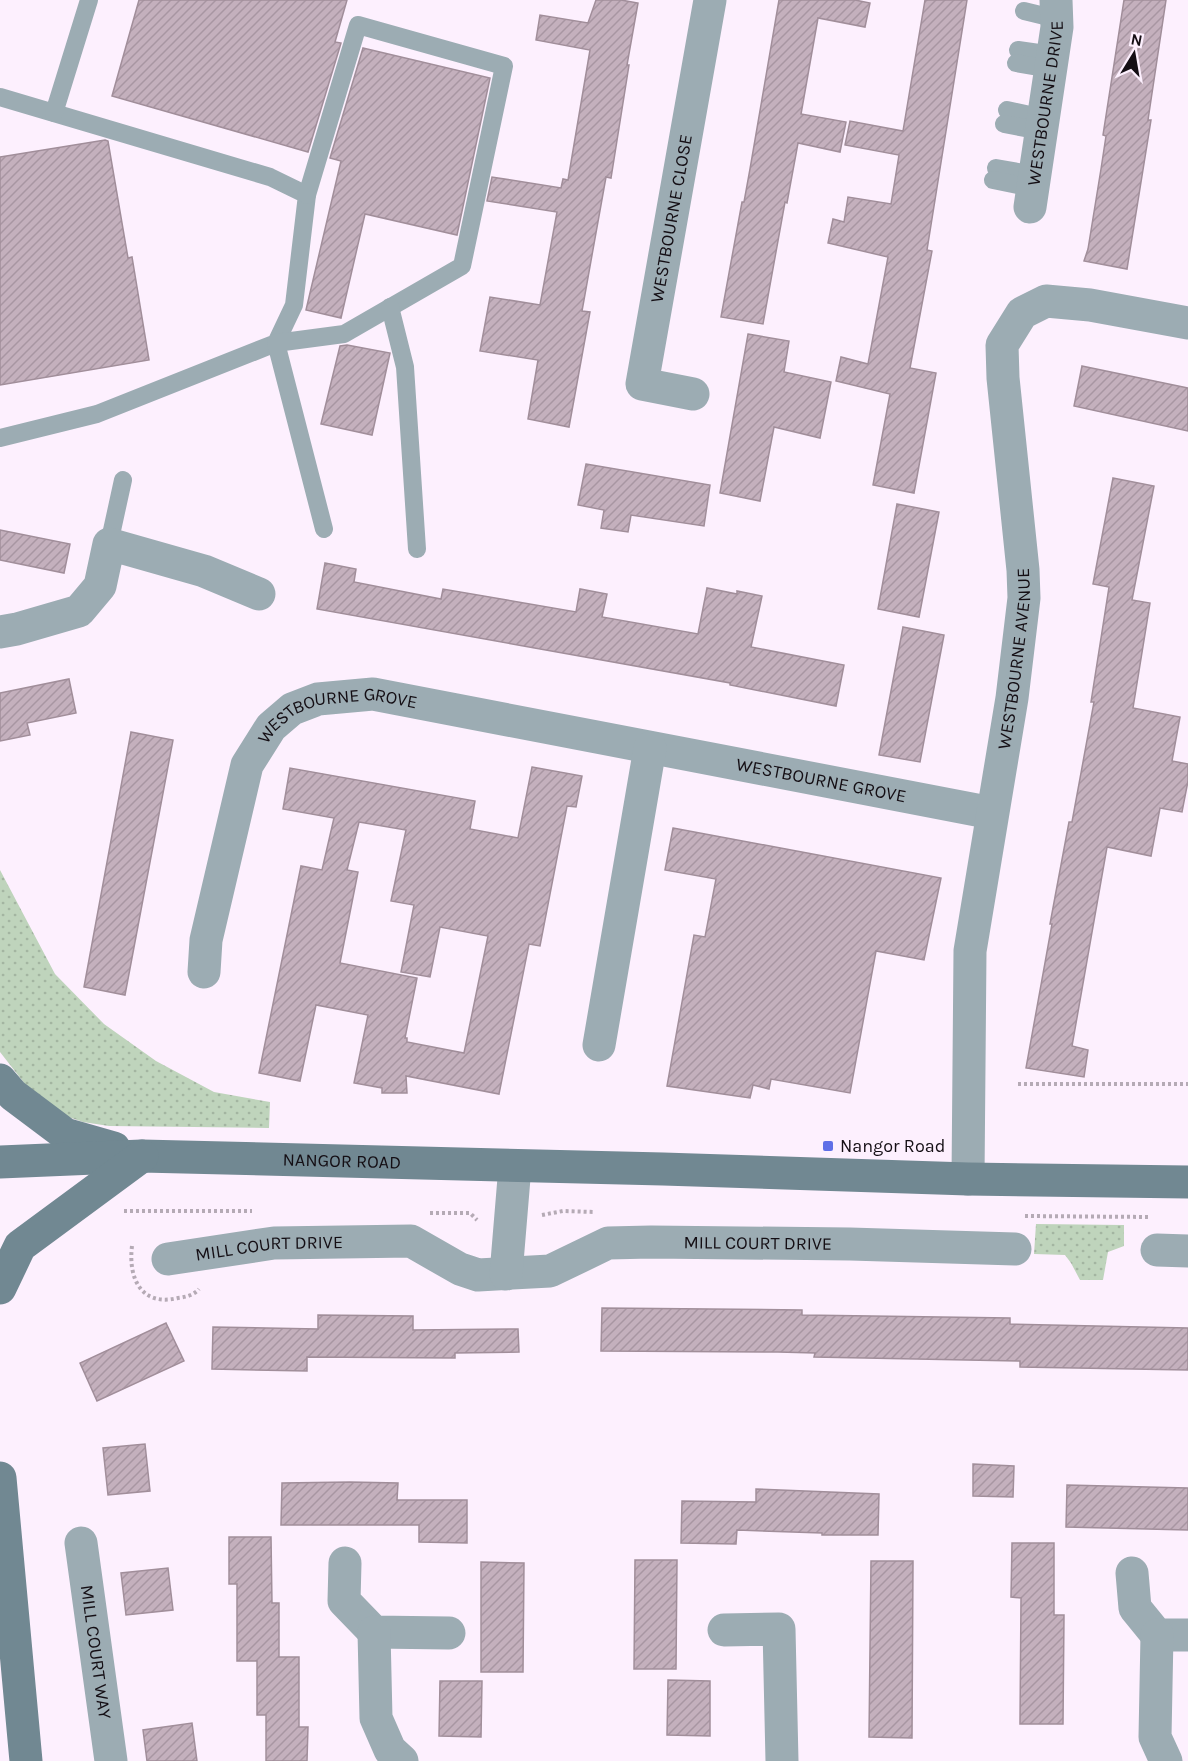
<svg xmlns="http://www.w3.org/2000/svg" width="1188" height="1761" font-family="Karla,sans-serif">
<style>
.grass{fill:url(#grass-dots)}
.building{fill:url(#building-hatch);stroke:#a18e9a;stroke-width:1.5;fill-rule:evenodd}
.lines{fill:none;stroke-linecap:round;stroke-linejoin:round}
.path{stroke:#b5aab5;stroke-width:4;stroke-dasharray:3 3;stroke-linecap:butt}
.lane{stroke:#9cacb3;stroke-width:18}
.street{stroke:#9cacb3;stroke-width:33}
.secondary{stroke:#718892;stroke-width:33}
.poi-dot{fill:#5f6fe7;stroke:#fdf0fe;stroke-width:2}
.labels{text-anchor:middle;stroke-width:4.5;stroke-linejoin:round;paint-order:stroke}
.street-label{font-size:18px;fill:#140e14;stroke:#fdf0fe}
.poi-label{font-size:18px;fill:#140e14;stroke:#fdf0fe;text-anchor:start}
</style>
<defs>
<pattern id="grass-dots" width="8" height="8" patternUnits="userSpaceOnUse" patternTransform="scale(1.5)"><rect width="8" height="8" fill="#bfd4bc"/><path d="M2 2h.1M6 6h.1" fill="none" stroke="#a3b5a1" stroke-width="1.8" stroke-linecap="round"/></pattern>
<pattern id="building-hatch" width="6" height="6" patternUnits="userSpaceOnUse" patternTransform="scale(1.5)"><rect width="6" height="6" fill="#c4b0bd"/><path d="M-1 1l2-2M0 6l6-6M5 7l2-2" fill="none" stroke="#a896a2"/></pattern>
</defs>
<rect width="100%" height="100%" fill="#fdf0fe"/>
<g class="grass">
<polygon points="0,870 55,974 104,1024 156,1061 214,1092 270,1102 269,1128 109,1126 83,1122 60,1114 25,1084 0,1052"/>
<polygon points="1036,1224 1124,1225 1124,1246 1108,1252 1103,1280 1080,1280 1071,1263 1065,1255 1034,1254"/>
</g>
<g class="building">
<polygon points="139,0 347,0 335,42 341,43 308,152 112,96"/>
<polygon points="596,0 621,0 638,3 627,65 629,65 611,178 606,177 582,311 590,312 569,427 528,419 538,360 480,351 490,297 540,305 557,212 487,201 492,177 561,188 563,179 568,180 590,50 536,40 540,15 588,23"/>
<polygon points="779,0 855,0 870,3 865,27 818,18 801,114 846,122 840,152 798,143 787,203 785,202 763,324 721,317 742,202 744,202 750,169"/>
<polygon points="925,0 967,0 927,250 932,251 910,368 936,373 914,493 873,485 890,394 836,381 841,357 868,364 888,257 828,243 833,219 844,222 848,197 891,204 899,155 845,145 850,121 903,131"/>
<polygon points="1124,0 1166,0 1148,120 1151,120 1127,269 1084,261 1088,249 1101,169 1106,136 1103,135"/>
<polygon points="363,48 490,78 457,235 365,214 341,318 306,310 341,161 330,158"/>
<polygon points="105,140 108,141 128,258 132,257 149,360 0,385 0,157"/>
<polygon points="748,334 789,341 784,372 831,382 820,438 774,427 760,501 720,493"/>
<polygon points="347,345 390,353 372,435 321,424 340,346"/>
<polygon points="1082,366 1188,388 1188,431 1074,406"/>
<polygon points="586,464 710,485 704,526 631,515 628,532 601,528 604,510 578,505"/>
<polygon points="1113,478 1154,486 1132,600 1150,603 1133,708 1180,717 1172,761 1188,764 1188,781 1182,812 1160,808 1151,856 1107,847 1072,1046 1088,1050 1084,1077 1026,1068 1052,924 1050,924 1055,897 1069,822 1072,822 1094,702 1091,702 1109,587 1093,584"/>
<polygon points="897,504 939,512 919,617 878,609"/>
<polygon points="0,530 70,544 64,573 0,560"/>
<polygon points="325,563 356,569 354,582 441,599 443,589 576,612 580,589 607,594 602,617 698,634 707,588 737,594 737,591 762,596 751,647 844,665 836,706 730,685 730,683 317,609"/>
<polygon points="903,627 944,635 920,762 879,755"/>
<polygon points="69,679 76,713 27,723 30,735 0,741 0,693"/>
<polygon points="131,732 173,740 125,995 84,987"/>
<path d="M532,767L582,776L576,807L567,806L540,946L529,944L499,1094L406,1076L407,1093H382V1088L354,1083L368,1015L316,1005L300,1081L259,1073L301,866L322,870L334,818L283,809L290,768L475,801L470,829L518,838ZM359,822L406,830L391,901L414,905L401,972L430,977L440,927L488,936L464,1053L407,1042V1038H405L417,978L340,963L358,872L347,870Z"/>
<polygon points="673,828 941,878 924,960 876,951 850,1093 771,1079 769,1089 753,1085 750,1098 667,1086 694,935 705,937 716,879 665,870"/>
<polygon points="602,1308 802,1310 802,1315 1010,1318 1010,1324 1188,1328 1188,1370 1020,1367 1020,1361 814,1357 815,1353 778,1352 601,1351"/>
<polygon points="318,1315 413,1316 413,1330 518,1329 519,1352 455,1353 455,1358 307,1357 307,1371 212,1369 213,1327 318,1329"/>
<polygon points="166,1323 184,1361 97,1401 80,1363"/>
<polygon points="145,1444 150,1491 108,1495 103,1448"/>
<polygon points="973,1464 1014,1466 1013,1497 973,1496"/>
<polygon points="350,1482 398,1483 397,1500 467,1500 467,1543 419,1542 419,1525 281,1525 282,1483"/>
<polygon points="1067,1485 1188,1488 1188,1530 1066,1527"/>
<polygon points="756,1489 879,1494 878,1535 822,1535 822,1533 737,1530 736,1544 681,1543 682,1501 756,1502"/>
<polygon points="229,1537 271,1537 272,1603 279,1603 279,1657 299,1657 299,1727 308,1727 307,1761 266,1761 266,1715 257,1715 257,1661 237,1661 237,1584 229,1584"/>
<polygon points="1012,1543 1054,1543 1054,1615 1064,1615 1063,1724 1020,1724 1021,1598 1011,1597"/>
<polygon points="635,1560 677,1560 676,1669 634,1669"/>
<polygon points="871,1561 913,1561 912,1738 869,1737"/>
<polygon points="481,1562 524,1563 523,1672 481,1672"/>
<polygon points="168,1568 173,1610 126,1615 121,1573"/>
<polygon points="668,1680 710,1681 710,1736 667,1735"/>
<polygon points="440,1681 482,1681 481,1737 439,1736"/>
<polygon points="192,1723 197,1761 147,1761 143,1730"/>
</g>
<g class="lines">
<g class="path">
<polyline points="1018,1084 1188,1084"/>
<polyline points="124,1211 252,1211"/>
<polyline points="430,1213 470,1213 477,1220"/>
<polyline points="542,1215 563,1211 594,1212"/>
<polyline points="1025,1216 1149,1217"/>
<path d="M132,1246C128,1278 141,1307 178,1298C186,1297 194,1295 199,1289"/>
</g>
<g class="lane">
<polyline points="1024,11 1057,19"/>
<polyline points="1018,50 1053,55"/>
<polyline points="1016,63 1050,69"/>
<polyline points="0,97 270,177 307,195 294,305 276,343 97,414 0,438"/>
<polyline points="1007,110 1044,118"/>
<polyline points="54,113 89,0"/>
<polyline points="1004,124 1041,131"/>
<polyline points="996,168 1035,175"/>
<polyline points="993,180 1033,188"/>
<polyline points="307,195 358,25 504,66 462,266 344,334 276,343 324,529"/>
<polyline points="390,307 405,367 417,549"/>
<polyline points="109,544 123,480"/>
</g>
<g class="street">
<path id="s1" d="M1030,207L1057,27L1056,0"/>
<path id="s2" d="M693,394L642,384L710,0"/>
<polyline points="0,632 17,629 79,611 100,586 109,544 204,571 259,594"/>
<path id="s3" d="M204,972L206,940L247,765L271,727L292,709L318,699L373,694L992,813"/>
<polyline points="599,1045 650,748"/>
<path id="s4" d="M968,1179L970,951L1012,698L1024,598L1023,570L1003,378L1002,345L1022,313L1046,301L1090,305L1188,323"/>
<polyline points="1157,1250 1188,1251"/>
<path id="s5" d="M168,1259L274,1243L411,1241L460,1269L478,1275L550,1271L608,1243L651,1242L850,1244L1015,1249"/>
<polyline points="506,1274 515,1166"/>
<path id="s6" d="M81,1543L111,1761"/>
<polyline points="345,1563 344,1601 374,1632 449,1633"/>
<polyline points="1132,1573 1135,1608 1157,1635 1188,1635"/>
<polyline points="724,1630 779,1629 782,1761"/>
<polyline points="374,1632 376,1718 390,1750 402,1761"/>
<polyline points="1157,1635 1155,1737 1166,1761"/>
</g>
<g class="secondary">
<polyline points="0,1080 13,1095 65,1134 114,1148"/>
<path id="s7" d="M0,1162L142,1156L663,1169L968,1179L1188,1182"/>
<polyline points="0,1288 20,1246 142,1156"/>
<polyline points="0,1478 26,1761"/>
</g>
</g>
<rect class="poi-dot" x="822" y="1140" width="12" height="12" rx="3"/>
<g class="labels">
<g class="street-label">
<text dy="6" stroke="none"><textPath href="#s1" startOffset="105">WESTBOURNE DRIVE</textPath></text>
<text dy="6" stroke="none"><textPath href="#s2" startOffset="220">WESTBOURNE CLOSE</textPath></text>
<text dy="6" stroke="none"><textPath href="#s4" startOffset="524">WESTBOURNE AVENUE</textPath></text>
<text dy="6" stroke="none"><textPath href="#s3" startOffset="326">WESTBOURNE GROVE</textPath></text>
<text dy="6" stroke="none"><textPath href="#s3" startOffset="824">WESTBOURNE GROVE</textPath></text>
<text dy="6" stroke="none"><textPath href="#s7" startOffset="342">NANGOR ROAD</textPath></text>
<text dy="6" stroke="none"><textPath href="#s5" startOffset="606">MILL COURT DRIVE</textPath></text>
<text dy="6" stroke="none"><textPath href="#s5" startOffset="102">MILL COURT DRIVE</textPath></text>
<text dy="6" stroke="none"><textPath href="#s6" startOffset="110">MILL COURT WAY</textPath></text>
</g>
<g class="poi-label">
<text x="840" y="1152">Nangor Road</text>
</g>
</g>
<g transform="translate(1134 54) rotate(11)" stroke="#fdf0fe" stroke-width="4.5" paint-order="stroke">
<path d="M0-4.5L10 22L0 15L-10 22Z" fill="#140e14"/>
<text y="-9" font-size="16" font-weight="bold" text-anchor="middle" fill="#140e14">N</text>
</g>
</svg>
